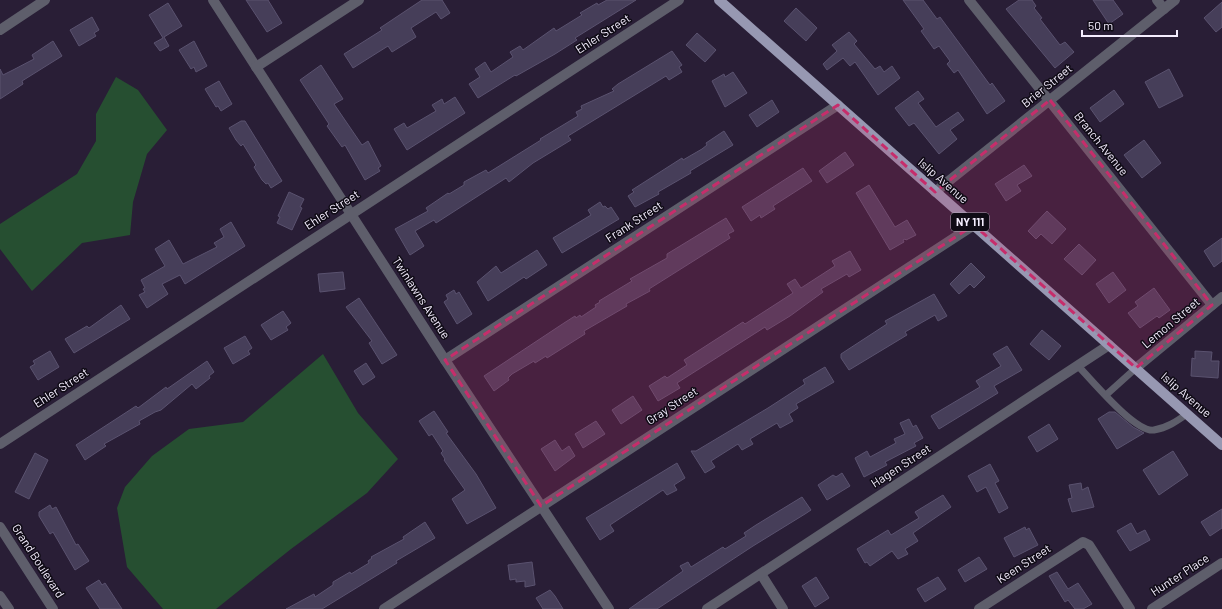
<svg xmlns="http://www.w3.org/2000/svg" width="1222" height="609" font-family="Barlow,sans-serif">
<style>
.green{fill:#264f31}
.building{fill:#463e59;stroke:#5a526f}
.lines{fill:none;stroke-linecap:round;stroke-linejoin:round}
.lane{stroke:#5e5e6b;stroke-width:7}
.street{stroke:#5e5e6b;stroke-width:10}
.primary{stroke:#9798b2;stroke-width:10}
.marked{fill:#c72d6b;fill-opacity:0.2;stroke:#c72d6b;stroke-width:3;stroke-dasharray:8 5;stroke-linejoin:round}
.labels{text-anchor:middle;stroke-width:3;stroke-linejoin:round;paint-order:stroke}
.shield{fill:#0f0b15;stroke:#afa9b8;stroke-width:1}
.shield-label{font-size:11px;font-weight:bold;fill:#f4edfe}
.street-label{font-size:12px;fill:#f4edfe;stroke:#0f0b15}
</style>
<rect width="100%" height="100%" fill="#291e36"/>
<g class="green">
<polygon points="116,77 138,90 167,130 147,154 133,202 130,235 82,243 32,291 0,249 0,224 77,174 96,141 96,114"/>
<polygon points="323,354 358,413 398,459 367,493 291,549 216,609 163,609 127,567 117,508 125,487 152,456 189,429 243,422"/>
</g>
<g class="building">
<polygon points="246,0 268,0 282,23 267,32"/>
<polygon points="422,0 442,0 450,13 441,19 436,12 411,28 416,37 392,52 388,46 353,68 344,54 382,30 380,28"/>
<polygon points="607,0 636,0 575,38 577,40 555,54 516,76 515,75 478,98 469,84 480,77 475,69 485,62 491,72 513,57 510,52 520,46 523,50 554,28 556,31 582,15 580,13 597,3 598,5"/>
<polygon points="903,0 923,0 937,19 940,17 990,85 992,83 1005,101 987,114 958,70 954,73 947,64 950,61 939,46 934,49 921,31 924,29"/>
<polygon points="1019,0 1032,0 1036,6 1034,8 1042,18 1040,19 1060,45 1065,42 1074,52 1055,68 1006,9"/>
<polygon points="1093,0 1113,0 1123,14 1109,24"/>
<polygon points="1222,2 1222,27 1216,32 1204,18"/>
<polygon points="168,3 182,26 164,37 169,46 160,51 154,43 163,38 149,15"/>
<polygon points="796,8 817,28 806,41 784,21"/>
<polygon points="92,17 99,30 94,33 96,36 79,46 70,30"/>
<polygon points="849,32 857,41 854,44 875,69 880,66 884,72 892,66 900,78 878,95 855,62 850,66 843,58 827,70 823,64 837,51 832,45"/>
<polygon points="697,33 716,50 705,62 686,45"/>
<polygon points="53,41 62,56 22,81 23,84 0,99 0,69 3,75 13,70 34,59 32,55"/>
<polygon points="194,41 207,66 196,72 194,67 191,69 179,50"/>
<polygon points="672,51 682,65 679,67 682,72 669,80 666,76 568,136 571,140 533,163 509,182 506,178 436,223 434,220 415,231 424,246 410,255 395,229 428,211 426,208 448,193 449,194 464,185 464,182 486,170 488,173 541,140 540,139 578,116 576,112 582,109 581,106 614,91 612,89 618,84"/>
<polygon points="321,65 343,99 334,104 362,145 368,141 381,166 378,168 380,171 365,180 345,145 342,147 327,126 329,124 300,80"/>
<polygon points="1169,69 1183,96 1159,108 1145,82"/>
<polygon points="733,72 747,93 725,107 712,81 724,74 725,77"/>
<polygon points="219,81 232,104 221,111 218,106 216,107 205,89"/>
<polygon points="1114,90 1124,104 1100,122 1090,108"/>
<polygon points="918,91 924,99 918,103 936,127 958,112 964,120 950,130 957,139 939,154 914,123 909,126 895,108"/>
<polygon points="455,97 465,113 407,150 394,129 404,123 407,128 436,111 432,105 442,99 444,104"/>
<polygon points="772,100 779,112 757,127 749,115"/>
<polygon points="241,121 245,121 282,181 271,188 268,183 266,184 262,180 254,167 256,165 243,144 241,146 236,140 229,128"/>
<polygon points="724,131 733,145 690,171 691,173 658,192 659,194 635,207 628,196 634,192 632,190 682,158 683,160 702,149 707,145 706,143"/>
<polygon points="1144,140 1161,163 1142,178 1124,155"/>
<polygon points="845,152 854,165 827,183 819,171"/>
<polygon points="1024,165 1032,176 1017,185 1021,191 1006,201 995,184"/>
<polygon points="803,168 812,181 773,206 775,209 761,218 760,215 751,221 742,207"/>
<polygon points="869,185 895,227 907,220 916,235 906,240 905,239 903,240 904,242 890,250 856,193"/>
<polygon points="289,192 304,199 300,207 302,208 292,230 277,223 280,217 278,216"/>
<polygon points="600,202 603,207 605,206 608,209 611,207 619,219 562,253 553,238 591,215 588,210"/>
<polygon points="1047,211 1066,229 1052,244 1041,234 1036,239 1028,231"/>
<polygon points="726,218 734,231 728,234 730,238 649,289 650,291 626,304 627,306 584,331 585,334 547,358 546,356 535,363 534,361 512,374 508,378 509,380 494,391 484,376 564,323 575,316 576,318 580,315 581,317 596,307 595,305 600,302 599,301 632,281 630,279 667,258 667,254"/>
<polygon points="231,222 245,246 185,284 180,275 162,284 168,294 147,308 139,295 145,292 143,289 145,288 141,280 165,266 155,249 169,240 183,264 217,247 214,243 224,237 220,229"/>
<polygon points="1222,238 1222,261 1214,267 1204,251"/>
<polygon points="1079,244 1096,260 1082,275 1064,259"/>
<polygon points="537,250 547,265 526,279 524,277 488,301 477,282 496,266 501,273"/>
<polygon points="850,251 861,270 849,277 847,274 821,289 823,292 790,316 767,330 765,327 677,383 680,388 658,401 649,386 665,376 667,378 687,365 684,360 743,322 745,324 793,293 787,284 795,279 801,288 835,266 832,261"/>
<polygon points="971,263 985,277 974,288 970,284 959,294 950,284"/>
<polygon points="343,272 345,289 320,292 318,274"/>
<polygon points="1113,272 1126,290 1109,303 1096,284"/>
<polygon points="1154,288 1170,310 1159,318 1157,316 1140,328 1128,313 1138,306 1135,302"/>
<polygon points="454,290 456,294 459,292 472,314 457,324 444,302 448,299 446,295"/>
<polygon points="934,294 947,316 938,321 935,315 905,332 907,335 849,370 841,358 841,354 887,324 885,321"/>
<polygon points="359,298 397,355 382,364 369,343 372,341 346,307"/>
<polygon points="121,305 130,319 74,353 65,339 87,326 89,328"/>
<polygon points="283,311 291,323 286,327 288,330 271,340 261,325"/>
<polygon points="1042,330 1061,346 1049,360 1030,344"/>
<polygon points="245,336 252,348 248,351 250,354 233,364 224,348"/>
<polygon points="1007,346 1022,370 994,386 998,393 939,429 931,416 980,387 976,381 1001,366 993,354"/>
<polygon points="50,351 59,367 38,380 30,367 35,364 33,361"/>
<polygon points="1195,351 1212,352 1211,361 1219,361 1218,378 1191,376 1192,358 1195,359"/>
<polygon points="207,361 214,372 209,376 210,378 196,389 192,384 161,410 155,412 139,421 140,424 104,444 106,446 85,460 76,445 136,406 138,408 166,387 167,389"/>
<polygon points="366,363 375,377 363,385 354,371"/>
<polygon points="825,367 834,382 796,404 798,408 789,414 793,421 780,428 777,423 750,439 753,444 742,450 738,444 711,461 715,467 705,473 691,451 696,451 768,408 805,384 803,380"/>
<polygon points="633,396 642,410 621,424 612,410"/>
<polygon points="434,411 448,432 446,433 476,474 496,508 467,524 452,499 465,490 444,460 445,459 441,453 443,451 432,434 429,436 419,421"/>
<polygon points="1109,412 1115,412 1133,427 1144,433 1117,449 1098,419"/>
<polygon points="909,419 913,427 916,425 923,438 914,443 916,446 885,462 887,465 864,477 855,458 867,451 870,457 896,443 894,439 905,434 900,423"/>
<polygon points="596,421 605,434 583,448 575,434"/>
<polygon points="1049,424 1058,439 1037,452 1028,437"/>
<polygon points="555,440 562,451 569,446 575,456 555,471 541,449"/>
<polygon points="1173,451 1188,475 1159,495 1143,470"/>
<polygon points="35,453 48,460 29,499 15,492"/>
<polygon points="677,463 685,478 674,485 677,490 667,495 663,490 610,525 614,531 600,540 586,518"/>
<polygon points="990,464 999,481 995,483 1008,508 999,513 986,487 977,492 968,476"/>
<polygon points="842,473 850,486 827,500 818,485 833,475 836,477"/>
<polygon points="1081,483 1082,490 1088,487 1094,507 1072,512 1068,499 1072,498 1069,485"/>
<polygon points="943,495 951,507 913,533 918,541 905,549 908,554 898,559 892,551 870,566 867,562 865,563 857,549 888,530 891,535 919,518 915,512"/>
<polygon points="802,497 811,510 805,514 753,546 657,609 629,609 683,571 680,566 688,562 691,567 723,547 725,549 746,536 744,533 756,525"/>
<polygon points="50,505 52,509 56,507 76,545 78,544 89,561 75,570 53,532 50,534 39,516 39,512"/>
<polygon points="1222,509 1222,528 1210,536 1201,522"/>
<polygon points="425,522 435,538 396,561 397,563 322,609 286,609 314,594 315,597 333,585 333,582 350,572 351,574 369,563 368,561 372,558 371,557 404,539 403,537"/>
<polygon points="1131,523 1137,534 1145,530 1150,540 1130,551 1117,531"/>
<polygon points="1025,527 1026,530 1029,528 1038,545 1014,557 1004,538"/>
<polygon points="979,557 987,569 965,582 958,570"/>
<polygon points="532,562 535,585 525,587 525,581 516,582 516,579 510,580 508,565"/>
<polygon points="1057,572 1068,589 1078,583 1092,604 1083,609 1075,609 1068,600 1065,602 1049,576"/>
<polygon points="816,577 829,598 815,607 802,586"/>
<polygon points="938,577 946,589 925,602 917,589"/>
<polygon points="99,580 102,585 105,583 122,609 100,609 86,588"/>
<polygon points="550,590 555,596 563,609 543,609 536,598"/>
</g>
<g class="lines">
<g class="lane">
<path d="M1078,366C1092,380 1135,433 1154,430C1167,428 1177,421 1187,414"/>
<polyline points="1106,395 1136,368"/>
</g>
<g class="street">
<polyline points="213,0 445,360 609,609"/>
<polyline points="969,0 1212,305"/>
<polyline points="1157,0 1164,9"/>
<polyline points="0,30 45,0"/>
<polyline points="256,67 359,0"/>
<polyline points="935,192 1175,0"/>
<polyline points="445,360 838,105"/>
<polyline points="1136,368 1222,297"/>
<polyline points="0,444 679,0"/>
<polyline points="0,527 53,609"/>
<polyline points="761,574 783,609"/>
<polyline points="0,596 9,609"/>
<polyline points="384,609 974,225"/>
<polyline points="707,609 1109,345"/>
<polyline points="979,609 1083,542 1089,545 1130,609"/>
<polyline points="1152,609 1222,563"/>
</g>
<polyline class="primary" points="719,0 1222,445"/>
</g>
<path class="marked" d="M1050,100L1212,305L1136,368L974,225L541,506L445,360L838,105L935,192Z"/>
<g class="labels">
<rect class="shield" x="951" y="213" width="38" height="18" rx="3"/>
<g class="shield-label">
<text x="970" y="226">NY 111</text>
</g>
<g class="street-label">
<text transform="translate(603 34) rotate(-33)" y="4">Ehler Street</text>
<text transform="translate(1047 86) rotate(-39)" y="4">Brier Street</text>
<text transform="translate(1101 144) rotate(51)" y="4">Branch Avenue</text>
<text transform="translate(943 181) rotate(41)" y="4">Islip Avenue</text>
<text transform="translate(332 210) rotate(-33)" y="4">Ehler Street</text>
<text transform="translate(634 222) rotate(-33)" y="4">Frank Street</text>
<text transform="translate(421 298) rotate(57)" y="4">Twinlawns Avenue</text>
<text transform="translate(1171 323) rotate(-40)" y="4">Lemon Street</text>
<text transform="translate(61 388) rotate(-33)" y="4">Ehler Street</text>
<text transform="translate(1186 395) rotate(41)" y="4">Islip Avenue</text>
<text transform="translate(672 406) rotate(-33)" y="4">Gray Street</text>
<text transform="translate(901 466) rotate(-33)" y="4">Hagen Street</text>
<text transform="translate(38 561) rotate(57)" y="4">Grand Boulevard</text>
<text transform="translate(1024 564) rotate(-33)" y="4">Keen Street</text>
<text transform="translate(1180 575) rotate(-33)" y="4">Hunter Place</text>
</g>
</g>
<path d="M1082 30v6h95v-6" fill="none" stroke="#f4edfe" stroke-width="2"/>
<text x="1088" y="30" font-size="12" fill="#f4edfe" stroke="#0f0b15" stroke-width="3" paint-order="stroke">50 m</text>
</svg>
